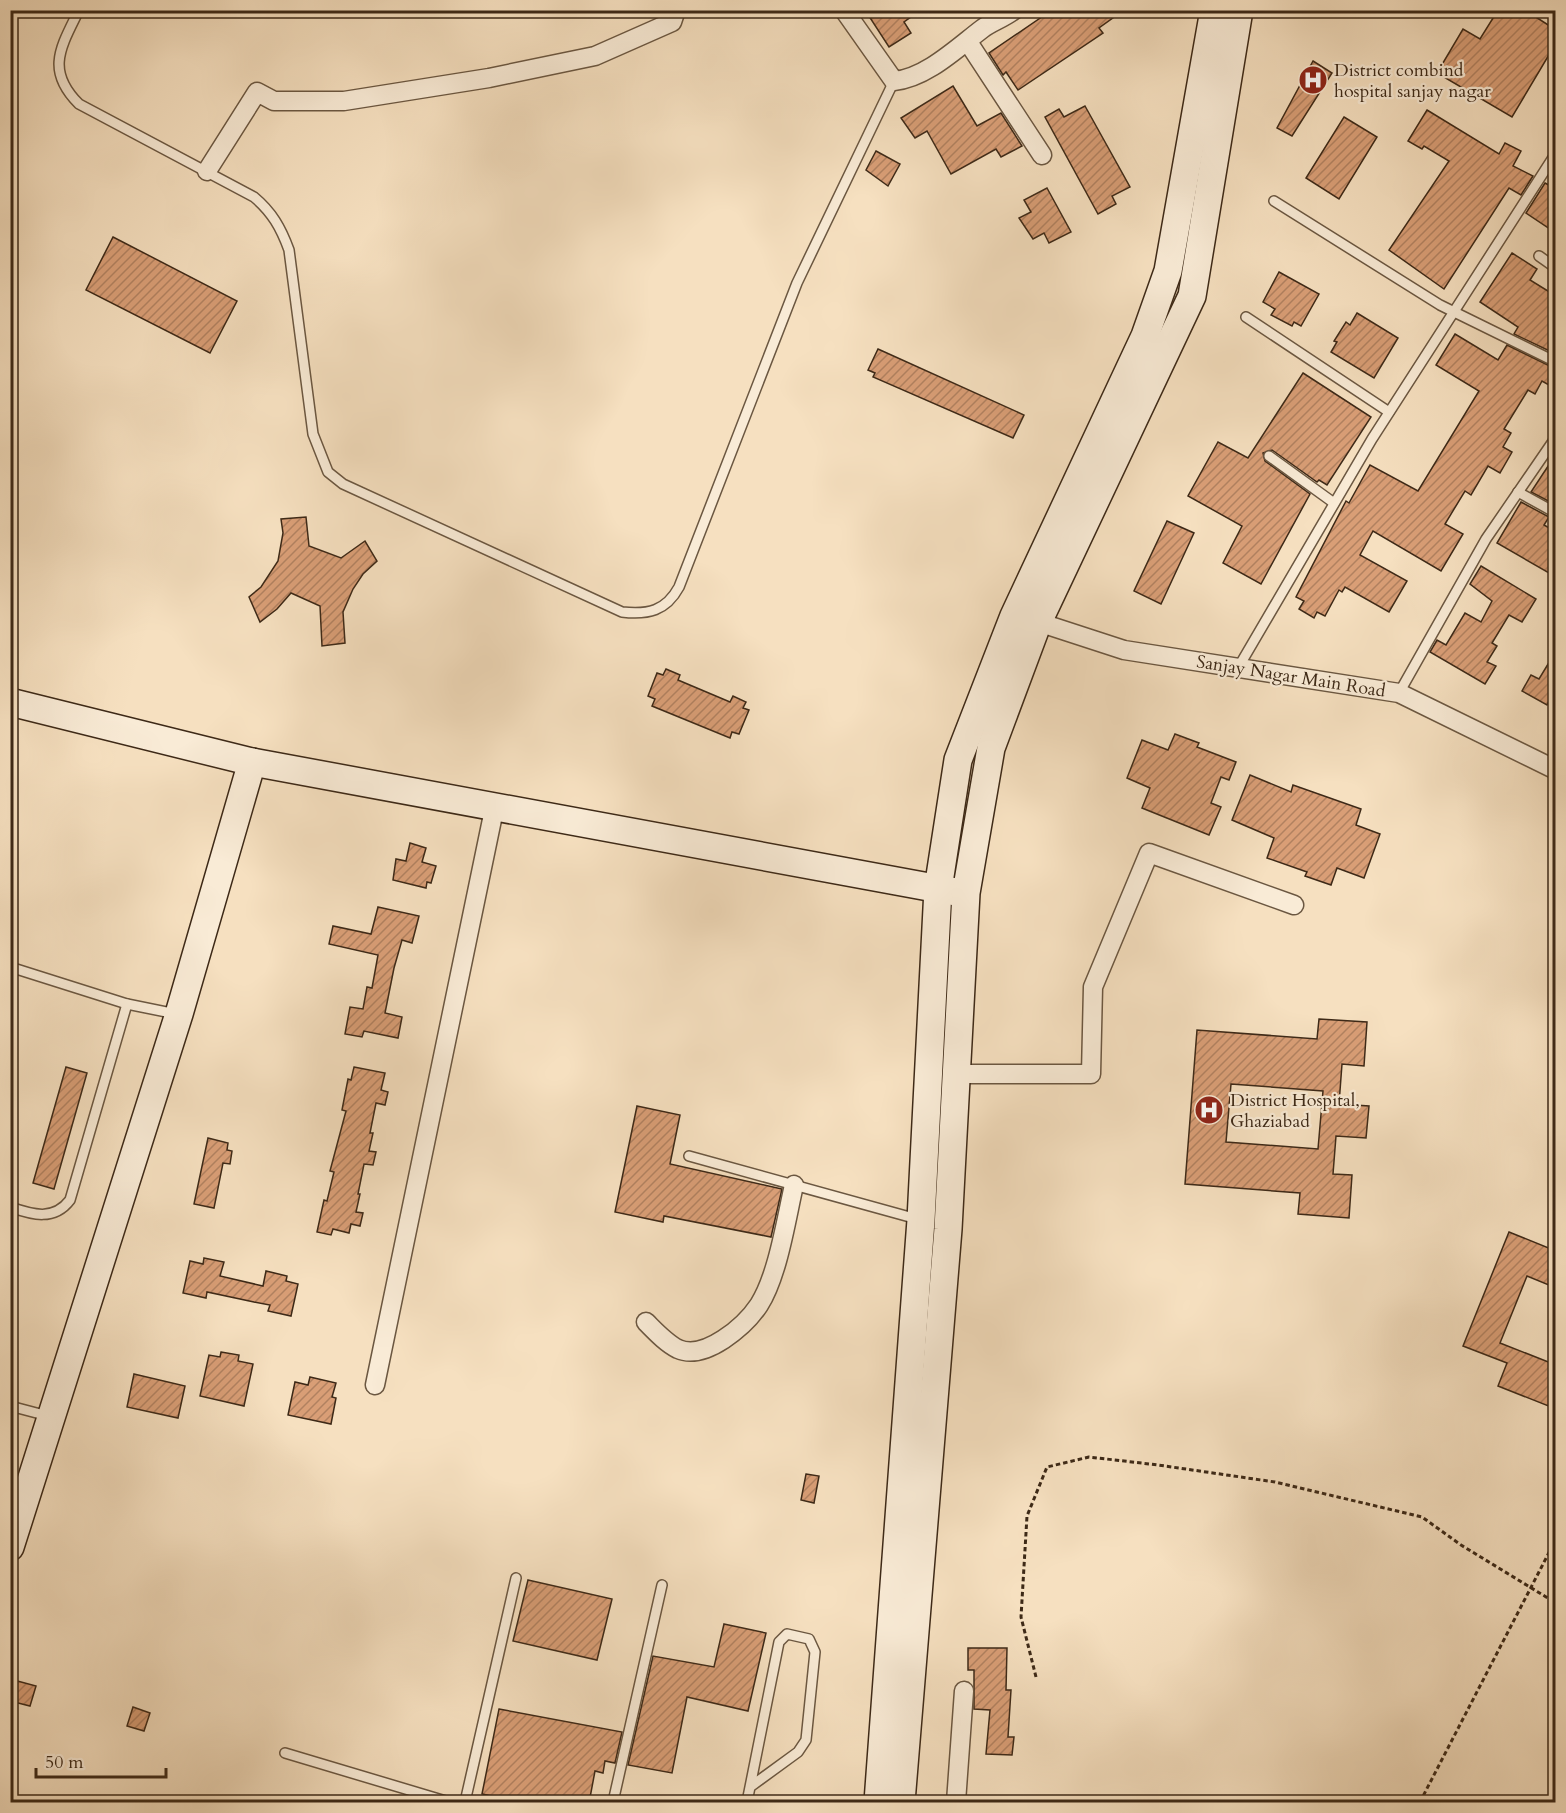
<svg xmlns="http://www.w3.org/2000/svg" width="1566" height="1813" font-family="Cardo,serif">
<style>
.building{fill:url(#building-hatch);stroke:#3d2917;stroke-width:1.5;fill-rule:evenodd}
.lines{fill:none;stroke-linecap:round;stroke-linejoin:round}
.lane-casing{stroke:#6b5741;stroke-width:12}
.street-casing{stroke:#6b5741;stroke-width:21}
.secondary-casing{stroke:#3d2917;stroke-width:30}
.path{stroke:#3d2917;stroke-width:3;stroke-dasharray:4.5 3;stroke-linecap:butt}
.lane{stroke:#f9ebd6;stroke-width:9}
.street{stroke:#f9ebd6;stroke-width:18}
.secondary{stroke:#f9ebd6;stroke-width:27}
.labels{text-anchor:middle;stroke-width:4.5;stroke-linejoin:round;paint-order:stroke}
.poi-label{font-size:18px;fill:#3d2917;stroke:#f9ebd6;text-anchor:start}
.street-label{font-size:18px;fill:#3d2917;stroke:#f9ebd6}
</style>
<defs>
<pattern id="building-hatch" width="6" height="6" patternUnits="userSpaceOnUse" patternTransform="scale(1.5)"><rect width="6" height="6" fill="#d99e76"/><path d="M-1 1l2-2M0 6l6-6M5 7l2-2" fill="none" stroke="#b18160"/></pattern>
</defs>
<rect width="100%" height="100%" fill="#f6e0c0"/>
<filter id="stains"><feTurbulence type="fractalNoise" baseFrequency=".00333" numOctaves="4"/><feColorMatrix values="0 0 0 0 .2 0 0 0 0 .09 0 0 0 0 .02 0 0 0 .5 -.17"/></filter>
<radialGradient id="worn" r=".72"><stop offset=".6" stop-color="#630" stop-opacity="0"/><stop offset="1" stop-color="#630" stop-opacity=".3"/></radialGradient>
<g class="building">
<polygon points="865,10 921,10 904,22 911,33 889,47"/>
<polygon points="1052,10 1124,10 1099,28 1103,33 1018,90 1006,72 1003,75 989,53"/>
<polygon points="1498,10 1525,10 1556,30 1556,43 1512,117 1437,73 1463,29 1480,39"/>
<polygon points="1313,61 1332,73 1292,136 1277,128"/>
<polygon points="953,86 977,126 1001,113 1022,146 1001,157 996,149 951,174 927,131 915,138 901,118"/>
<polygon points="1085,106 1130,187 1112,196 1116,204 1098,214 1045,117 1059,109 1064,117"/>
<polygon points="1427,110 1499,154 1505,143 1521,151 1513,166 1533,176 1521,195 1509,188 1444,289 1389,250 1449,161 1424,146 1422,149 1408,141"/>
<polygon points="1344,117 1377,137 1339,199 1306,178"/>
<polygon points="876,151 900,164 888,186 866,170"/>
<polygon points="1545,183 1556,189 1556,233 1526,213"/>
<polygon points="1047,188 1071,232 1049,243 1044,233 1033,239 1019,218 1031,212 1024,200"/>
<polygon points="113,237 237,301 210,353 86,290"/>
<polygon points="1512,253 1537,269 1530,280 1556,296 1556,354 1514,334 1518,327 1480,302"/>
<polygon points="1279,272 1319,294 1301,326 1294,322 1292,326 1271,315 1275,309 1263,302"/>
<polygon points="1357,313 1398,338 1374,378 1331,352 1337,342 1334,341 1346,322 1350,325"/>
<polygon points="1455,334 1498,360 1507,345 1556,369 1556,389 1542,381 1535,394 1528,390 1504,429 1511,433 1503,447 1512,452 1500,473 1488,466 1471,495 1465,491 1445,524 1463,534 1441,571 1373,531 1360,555 1407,581 1389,612 1345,587 1342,592 1339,590 1325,616 1317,612 1314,618 1299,609 1304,601 1296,597 1346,501 1349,503 1370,465 1418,491 1479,391 1436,365"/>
<polygon points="878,349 1024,415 1013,438 873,377 875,373 868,370"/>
<polygon points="1303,373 1371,417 1327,485 1319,480 1317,482 1272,450 1263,453 1265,461 1310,494 1261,584 1223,563 1242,526 1188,496 1218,442 1248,458"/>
<polygon points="1556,454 1556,505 1531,492"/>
<polygon points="1521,502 1549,517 1544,525 1556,532 1556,577 1497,543"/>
<polygon points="306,517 309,546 341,558 365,541 377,561 363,574 353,589 343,612 345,643 322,646 320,606 291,593 277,609 260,622 249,597 261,587 278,561 283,533 281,519"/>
<polygon points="1167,521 1194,533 1161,604 1134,591"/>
<polygon points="1481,566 1536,599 1522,622 1509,615 1492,643 1497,646 1487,662 1496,666 1485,684 1430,652 1437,640 1446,645 1465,613 1481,622 1492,601 1470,584"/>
<polygon points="1556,651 1556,700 1551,697 1547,705 1522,691 1531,675 1539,679"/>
<polygon points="666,669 680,675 678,680 730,702 733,696 746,702 743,708 749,710 739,734 732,732 730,738 652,706 655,699 648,696 657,673 663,675"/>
<polygon points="1175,734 1199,743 1197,747 1236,762 1229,780 1221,777 1211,803 1221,807 1209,835 1142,808 1150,788 1127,778 1142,740 1168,750"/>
<polygon points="1250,775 1291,792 1293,785 1361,809 1356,825 1380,834 1364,878 1337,868 1331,885 1305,876 1307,872 1267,858 1274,838 1232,820"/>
<polygon points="410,843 426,848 422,862 436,866 431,883 427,882 426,888 393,880 396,859 406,861"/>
<polygon points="378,907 419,916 412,943 402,940 394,968 385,1013 402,1017 398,1038 364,1031 362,1037 345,1034 350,1007 363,1009 367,987 372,988 378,955 329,944 333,926 371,934"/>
<path d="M1319,1019L1367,1022L1364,1066L1342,1064L1339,1104L1369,1106L1366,1138L1336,1136L1333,1174L1352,1175L1349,1218L1298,1214L1300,1193L1185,1184L1197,1030L1317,1039ZM1231,1084L1323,1091L1318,1149L1226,1142Z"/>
<polygon points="66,1067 87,1073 54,1189 33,1183"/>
<polygon points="354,1067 385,1073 381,1090 388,1092 385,1105 376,1103 370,1133 373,1133 369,1151 376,1152 373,1165 364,1164 358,1194 360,1194 356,1212 363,1213 360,1226 351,1224 349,1233 333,1229 331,1235 317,1232 324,1200 327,1201 334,1172 330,1171 346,1111 342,1110 348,1079 351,1080"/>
<polygon points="637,1106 680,1115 670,1164 782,1189 771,1237 664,1216 663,1222 615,1212"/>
<polygon points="208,1138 228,1143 227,1150 232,1151 230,1164 223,1163 214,1208 194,1204"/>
<polygon points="1509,1232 1556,1251 1556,1288 1527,1276 1500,1343 1556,1365 1556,1409 1498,1386 1507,1363 1463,1346"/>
<polygon points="204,1258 224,1262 220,1276 263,1286 266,1271 287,1276 286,1281 298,1284 291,1316 268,1311 270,1305 254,1302 207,1292 206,1298 183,1293 190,1261 203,1264"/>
<polygon points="221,1352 239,1355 238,1361 253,1364 244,1406 200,1396 209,1355 220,1357"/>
<polygon points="134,1374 185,1386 178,1418 127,1407"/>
<polygon points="310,1377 336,1383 332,1397 336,1398 331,1424 288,1415 295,1382 308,1385"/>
<polygon points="806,1474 819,1476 814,1503 801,1500"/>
<polygon points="528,1580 612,1599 597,1660 513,1641"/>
<polygon points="724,1624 766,1633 748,1711 687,1697 672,1773 628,1765 653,1656 714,1667"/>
<polygon points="968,1648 1007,1648 1006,1690 1011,1690 1008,1737 1014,1737 1012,1755 986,1754 990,1710 974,1709 974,1670 968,1670"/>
<polygon points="10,1679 36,1686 30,1706 10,1701"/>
<polygon points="133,1707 150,1713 144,1731 127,1726"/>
<polygon points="499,1709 622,1732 615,1763 605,1761 603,1773 595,1771 589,1803 528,1803 482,1794"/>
</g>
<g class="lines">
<g class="lane-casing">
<g id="lane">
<path d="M79,10C61,47 45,70 79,104L254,197C272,212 281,228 289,250L313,434L328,472L343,484L622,612C648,615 666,611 679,587L797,283L894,81"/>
<polyline points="1274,201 1440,305 1556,362"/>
<polyline points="1539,256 1556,268"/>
<polyline points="1246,317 1389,412"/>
<polyline points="1269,456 1334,503"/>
<polyline points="1518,492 1556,513"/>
<polyline points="1238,668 1372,439 1556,153"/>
<polyline points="1399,693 1486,539 1556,437"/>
<polyline points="10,967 127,1004 176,1014"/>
<polyline points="689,1156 917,1219"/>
<path d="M10,1207C33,1215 54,1221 70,1200L127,1004"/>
<polyline points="10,1406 48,1416"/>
<polyline points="285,1753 449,1802"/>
<polyline points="465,1802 516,1578"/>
<polyline points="613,1802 662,1585"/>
<polyline points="747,1802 779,1642 787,1634 809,1639 815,1652 806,1740 798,1752 750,1787"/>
</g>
</g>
<g class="street-casing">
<g id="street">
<path d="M844,10L894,81C926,78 957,48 982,29C991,22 1004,18 1014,10"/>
<polyline points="968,42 1042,155"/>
<polyline points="207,171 257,92 274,101 344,101 489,78 595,56 672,22 676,10"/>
<polyline points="1029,616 1038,622 1124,650 1399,693 1556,770"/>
<polyline points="956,1074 1091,1074 1093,987 1149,853 1294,905"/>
<path d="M646,1322C656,1332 666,1343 678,1349C705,1361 745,1326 759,1305C778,1275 786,1220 794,1185"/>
<polyline points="375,1385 495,805"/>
<polyline points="956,1802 964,1691"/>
</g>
</g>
<g class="secondary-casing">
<g id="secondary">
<polyline points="10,702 252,762 956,892"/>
<polyline points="10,1547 179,1014 252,762"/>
<polyline points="878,1802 921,1220 938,889 958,760 1014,616 1145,336 1168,271 1214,10"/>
<polyline points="901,1802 948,1229 966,893 991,748 1038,622 1192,296 1239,10"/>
</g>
</g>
<g class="path">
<polyline points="1036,1677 1021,1617 1027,1516 1047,1467 1089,1457 1158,1465 1275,1482 1422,1517 1461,1545 1556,1603"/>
<polyline points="1420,1802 1556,1539"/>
</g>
<use href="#lane" class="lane"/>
<use href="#street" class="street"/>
<use href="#secondary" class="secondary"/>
</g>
<defs>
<g id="hospital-disc" transform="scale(1.5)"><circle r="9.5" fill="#8f2418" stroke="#f9ebd6"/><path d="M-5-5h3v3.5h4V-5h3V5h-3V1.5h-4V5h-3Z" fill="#fff"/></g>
</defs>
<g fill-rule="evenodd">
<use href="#hospital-disc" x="1313" y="80"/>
<use href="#hospital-disc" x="1209" y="1110"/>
</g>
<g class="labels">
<g class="poi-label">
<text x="1334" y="76">District combind<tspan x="1334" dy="21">hospital sanjay nagar</tspan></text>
<text x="1230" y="1106">District Hospital,<tspan x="1230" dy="21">Ghaziabad</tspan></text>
</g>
<g class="street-label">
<text transform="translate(1291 676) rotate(9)" y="6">Sanjay Nagar Main Road</text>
</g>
</g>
<rect width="1566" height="1813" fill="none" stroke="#f6e0c0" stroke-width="36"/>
<rect x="12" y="12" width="1542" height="1789" fill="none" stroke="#3d2917" stroke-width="3"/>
<rect x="18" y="18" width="1530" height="1777" fill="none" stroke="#3d2917" stroke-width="1.5"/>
<path d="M36 1768v9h130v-9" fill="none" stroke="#3d2917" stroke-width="3"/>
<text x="45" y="1768" font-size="18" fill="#3d2917" stroke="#f9ebd6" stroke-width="4.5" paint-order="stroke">50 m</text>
<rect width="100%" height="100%" filter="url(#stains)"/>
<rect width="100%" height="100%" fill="url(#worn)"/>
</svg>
